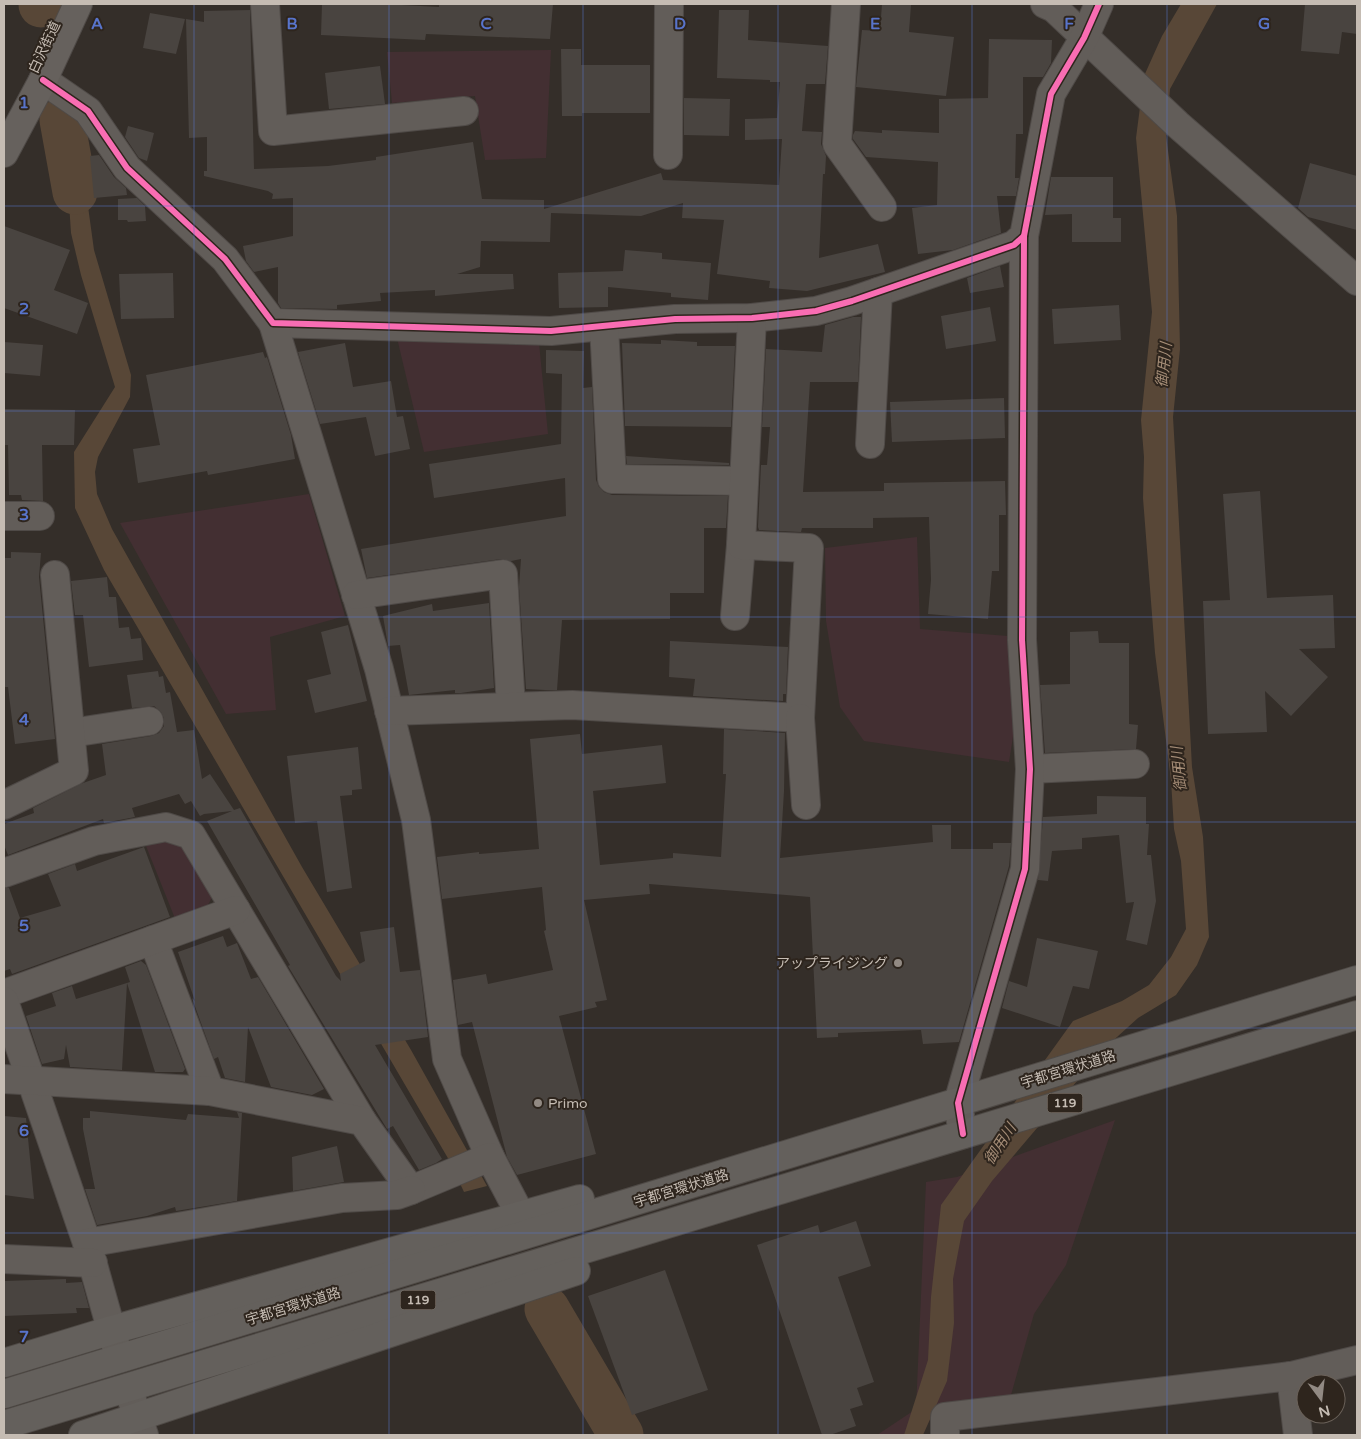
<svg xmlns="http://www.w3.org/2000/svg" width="1361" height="1439" font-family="'Varela Round','Noto Sans JP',sans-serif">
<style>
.green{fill:#432f32}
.water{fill:#584737}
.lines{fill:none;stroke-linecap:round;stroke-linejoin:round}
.river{stroke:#584737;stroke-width:45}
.building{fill:#494440}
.minor-casing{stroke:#4f4a47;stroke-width:30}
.secondary-casing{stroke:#4f4a47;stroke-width:30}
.trunk-casing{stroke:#4f4a46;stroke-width:30}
.minor{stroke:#625d59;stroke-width:28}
.secondary{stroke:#66615d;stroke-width:28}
.trunk{stroke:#64605c;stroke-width:28}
.cycleway-casing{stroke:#2e251d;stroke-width:9}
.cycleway{stroke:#f96db3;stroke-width:6}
.grid{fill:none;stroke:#5874cb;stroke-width:1;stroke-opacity:0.55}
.poi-dot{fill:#928a83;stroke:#2e251d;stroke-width:2}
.labels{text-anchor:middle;stroke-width:4;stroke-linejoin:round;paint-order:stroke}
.shield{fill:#2e251d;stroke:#988f86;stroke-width:1}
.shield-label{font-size:12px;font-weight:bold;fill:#c5bcb3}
.street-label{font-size:14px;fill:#c5bcb3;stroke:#2e251d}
.poi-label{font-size:14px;fill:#c5bcb3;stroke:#2e251d;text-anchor:end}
.water-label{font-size:15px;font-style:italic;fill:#a58d77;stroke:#2e251d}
.grid-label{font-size:16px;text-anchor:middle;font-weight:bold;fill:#5874cb;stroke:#2e251d;stroke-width:4;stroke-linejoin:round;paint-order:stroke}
</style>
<rect width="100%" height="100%" fill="#342e29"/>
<g class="green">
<polygon points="551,50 546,158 485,160 475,96 392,103 387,52"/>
<polygon points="397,338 539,343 548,434 424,452"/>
<polygon points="309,494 345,616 270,637 276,710 226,714 120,523"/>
<polygon points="917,537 920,629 1008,636 1016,718 1009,762 864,741 840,707 826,621 825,548"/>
<polygon points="170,837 188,846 214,893 206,909 176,921 144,841"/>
<polygon points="1115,1120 1066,1265 1034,1314 1009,1402 934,1411 922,1435 877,1435 916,1409 926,1182 957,1177"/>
</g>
<g class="water">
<polygon points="1181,4 1217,4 1170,89 1166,136 1177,216 1180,349 1173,417 1177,486 1192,767 1203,837 1209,937 1197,965 1176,995 1138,1018 1106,1047 992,1181 964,1221 953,1279 954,1323 947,1381 923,1435 904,1435 928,1360 931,1297 941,1205 1073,1021 1122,1001 1149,985 1171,957 1186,929 1181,861 1174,829 1171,780 1155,653 1143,498 1144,457 1141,420 1152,312 1136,138 1144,76 1162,36"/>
<polygon points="76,119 94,250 131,375 130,397 98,457 95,472 97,494 112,529 302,867 411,1050 487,1186 464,1192 449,1160 104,570 75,508 74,452 115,387 81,275 71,233 69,203 54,141"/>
<polygon points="564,1314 600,1385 632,1435 607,1435 590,1415 539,1322"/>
</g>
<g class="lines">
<g class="river">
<polyline points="41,4 41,5"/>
<polyline points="62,120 75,192"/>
<polyline points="547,1309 621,1435"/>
</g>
</g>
<g class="building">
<polygon points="322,4 383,4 439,7 439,4 553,4 550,39 426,34 425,40 321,35"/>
<polygon points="882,4 911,5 909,32 954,37 946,96 856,87 862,30 880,31"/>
<polygon points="1305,4 1357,4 1357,34 1342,32 1339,54 1301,51"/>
<polygon points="250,10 254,169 328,166 376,160 376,157 473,142 482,199 544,200 544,209 661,173 663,180 779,185 782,139 745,140 745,119 777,118 780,82 770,82 770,80 717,78 719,10 749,10 748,40 828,46 825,84 806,84 802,131 822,132 821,144 826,156 825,174 823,174 819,258 878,244 885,272 807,291 769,288 770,281 717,274 724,220 682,218 683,203 641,216 551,213 550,242 481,241 480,267 457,274 513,274 514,289 435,296 435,290 380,293 381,301 337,305 337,309 281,308 278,303 278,267 254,272 246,261 243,246 293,236 293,198 272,199 273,194 268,191 204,176 204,171 207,171 207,137 189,138 186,19 204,22 204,11"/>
<polygon points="150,13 185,19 176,54 143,48"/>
<polygon points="989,39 1052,40 1051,63 1043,77 1023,77 1023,134 1016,134 1015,178 1019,178 1016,196 997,196 1001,233 953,250 918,254 912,208 937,205 938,162 866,157 853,139 853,135 855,131 882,133 882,130 939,133 939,99 988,98"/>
<polygon points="561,49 581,49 581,65 650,65 650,113 582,113 582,116 562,116"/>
<polygon points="380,66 385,104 329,109 325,73"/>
<polygon points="684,98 730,99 729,136 684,135"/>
<polygon points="128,126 154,133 147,161 139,158 125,137"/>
<polygon points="99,155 114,177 126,188 127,195 94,198 90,156"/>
<polygon points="1310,163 1357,176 1357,230 1308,217 1298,208"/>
<polygon points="1051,177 1113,177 1113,218 1121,218 1121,242 1072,242 1072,214 1045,215"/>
<polygon points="137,198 145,206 146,221 128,222 127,220 118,220 118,199"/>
<polygon points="4,226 70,250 54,290 88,303 77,334 4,308"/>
<polygon points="625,250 662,253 662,259 711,263 708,300 671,297 671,293 608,287 608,307 559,308 558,273 623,271"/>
<polygon points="1000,266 1004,287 970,293 967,278"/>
<polygon points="173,273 174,318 121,319 119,274"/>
<polygon points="1119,305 1121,340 1054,344 1052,309"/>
<polygon points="990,307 996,341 946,349 941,316"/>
<polygon points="853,317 861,317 858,382 810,382 803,492 884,491 884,483 1005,481 1006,515 999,515 999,571 992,571 988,619 928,614 931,580 929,517 873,518 873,528 802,528 801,532 759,530 758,527 761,465 767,465 770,427 762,427 766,349 822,352 825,325"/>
<polygon points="661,340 697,342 697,346 735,346 731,427 625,426 622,343 661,344"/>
<polygon points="4,342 43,345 40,376 4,373"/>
<polygon points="345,343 353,387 391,381 397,417 403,416 410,449 375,456 366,417 320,424 298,352"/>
<polygon points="546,350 584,351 583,388 592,387 596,480 599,487 604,492 612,495 728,496 726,528 704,528 704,593 670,593 670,619 562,620 557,690 545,690 526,689 519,587 521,559 511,561 501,559 367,578 361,549 566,516 565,478 434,498 429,464 561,444 562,374 546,373"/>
<polygon points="263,352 265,358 267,357 291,435 295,459 208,475 207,471 138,483 133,449 160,445 146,375"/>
<polygon points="1004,398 1005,438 892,442 890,402"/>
<polygon points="4,409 75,410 74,445 42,445 43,501 22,500 21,495 9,495 8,445 4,445"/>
<polygon points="626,456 729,463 729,465 627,464"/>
<polygon points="1260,491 1267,598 1333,595 1335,648 1299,649 1328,677 1291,716 1265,691 1267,732 1208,734 1203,601 1230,600 1223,494"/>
<polygon points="11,552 41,553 39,577 55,739 15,744 8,687 4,687 4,558 11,558"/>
<polygon points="107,577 109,597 116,597 119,628 129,627 131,639 141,638 143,660 89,667 83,615 75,615 71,581"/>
<polygon points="489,603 494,688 461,693 455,693 455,690 409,695 400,645 388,646 383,616 432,604 433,611"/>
<polygon points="348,625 367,701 315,713 307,680 331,674 321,632"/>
<polygon points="1098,631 1099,643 1129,643 1129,724 1138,725 1136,749 1045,753 1040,685 1070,684 1070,632"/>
<polygon points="670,641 788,647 786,694 783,694 783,701 693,696 695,679 669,677"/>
<polygon points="158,671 159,677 163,676 166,693 170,692 177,732 194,730 202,779 210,774 234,810 240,808 336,976 341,981 340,974 365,961 360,932 394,927 400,972 420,970 428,1037 375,1045 442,1159 436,1163 419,1170 393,1126 387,1129 288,966 290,965 207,821 232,811 204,814 200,816 191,801 185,804 179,794 132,808 135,817 104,823 103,819 8,855 4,845 4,824 34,813 33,808 83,783 106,775 102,744 151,736 159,733 164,726 164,718 161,712 154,706 132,708 127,675"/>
<polygon points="724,729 785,733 784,791 780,858 933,842 932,825 951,825 951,849 993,849 993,843 1011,843 1009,866 959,1042 923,1044 921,1030 838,1033 838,1037 817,1038 810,897 649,884 650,894 584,900 607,1000 595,1002 597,1007 559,1016 596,1154 517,1175 507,1157 472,1022 458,1025 453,980 486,974 488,984 553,970 544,931 546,930 542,887 442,899 437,857 479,852 479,854 539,849 530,739 580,734 582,754 662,745 666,783 593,791 600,865 673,858 673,853 721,857 726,774 723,774"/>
<polygon points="358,747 362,789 352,790 352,795 340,796 352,888 327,892 317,821 295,823 287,756"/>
<polygon points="1097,796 1146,797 1146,824 1149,824 1147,855 1151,855 1156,901 1147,945 1126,940 1134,902 1126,903 1119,835 1082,838 1082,849 1052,851 1048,881 1038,880 1043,817 1097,814"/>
<polygon points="144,847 170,917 12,974 10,969 4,971 4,888 9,888 20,918 61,906 48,874 75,864 77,871"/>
<polygon points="223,936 227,947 237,943 251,979 258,977 324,1089 312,1095 271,1087 248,1027 245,1082 225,1078 218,1057 214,1059 192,998 195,1001 178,952"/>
<polygon points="1037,938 1098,951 1089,989 1073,986 1060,1027 1002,1008 1009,981 1027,987"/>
<polygon points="141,961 146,965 185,1069 183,1072 155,1072 127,983 122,1070 70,1067 66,1045 64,1059 42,1064 26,1016 56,1006 52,993 72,986 76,999 130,982 125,967"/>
<polygon points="90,1111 186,1120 188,1114 239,1118 237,1112 242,1113 237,1201 176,1211 175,1207 147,1216 97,1225 85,1189 95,1189 83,1129 83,1118 90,1118"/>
<polygon points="4,1116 26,1118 34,1199 4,1195"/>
<polygon points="337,1146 344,1182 293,1191 292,1157"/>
<polygon points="856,1221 871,1266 838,1277 874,1382 857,1388 863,1405 850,1409 856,1426 830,1435 822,1435 757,1245 818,1225 820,1233"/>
<polygon points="665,1270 708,1390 632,1415 588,1296"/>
<polygon points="66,1279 66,1283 82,1282 89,1308 76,1308 77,1313 4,1316 4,1281"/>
</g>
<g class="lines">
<g class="minor-casing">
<g id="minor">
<polyline points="265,4 273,131 464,111"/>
<polyline points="846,4 837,144 882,207"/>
<polyline points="1045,4 1054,8 1177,124 1357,281"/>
<polyline points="43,80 88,111 127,168 225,259 273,323 551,331 675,319 752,318 816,311 852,301 1014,245 1024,236 1051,94 1084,38 1099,4"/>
<polyline points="668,155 669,4"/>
<polyline points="273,323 379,669 416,820 447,1059 490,1157"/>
<polyline points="604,326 612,479 744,481"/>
<polyline points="870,444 878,292"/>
<polyline points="4,516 40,516"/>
<polyline points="356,595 503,574 511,707"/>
<polyline points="735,616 741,545"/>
<polyline points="389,711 572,705 800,718 809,548 741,545 752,318"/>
<polyline points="800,718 806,805"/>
<polyline points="71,733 149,721"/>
<polyline points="1030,769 1135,764"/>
<polyline points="4,805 74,771 55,575"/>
<polyline points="4,873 94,841 166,827 191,835 362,1121"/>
<polyline points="153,940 210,1091"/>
<polyline points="4,994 236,910"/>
<polyline points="4,1001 87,1243 115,1343"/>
<polyline points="4,1079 210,1091 362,1121 411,1190 490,1157 521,1216"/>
<polyline points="963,1134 958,1103 1025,869 1030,769 1022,640 1024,236"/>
<polyline points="87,1243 342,1198 397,1195 411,1190"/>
<polyline points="4,1259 93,1263"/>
<polyline points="1291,1376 1298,1435"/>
<polyline points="132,1400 144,1435"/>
<polyline points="945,1435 945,1417 1291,1376 1357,1360"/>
</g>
</g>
<g class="secondary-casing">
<polyline id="secondary" points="4,153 43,80 78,4"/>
</g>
<g class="trunk-casing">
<g id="trunk">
<polyline points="4,1363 112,1330 580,1199"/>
<polyline points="4,1394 1357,980"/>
<polyline points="4,1425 1357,1015"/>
<polyline points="83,1435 576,1271"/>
</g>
</g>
<use href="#minor" class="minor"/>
<use href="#secondary" class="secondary"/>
<use href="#trunk" class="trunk"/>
<g class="cycleway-casing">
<g id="cycleway">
<polyline points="43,80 88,111 127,168 225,259 273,323 551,331 675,319 752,318 816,311 852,301 1014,245 1024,236 1051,94 1084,38 1099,4"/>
<polyline points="963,1134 958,1103 1025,869 1030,769 1022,640 1024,236"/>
</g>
</g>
<use href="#cycleway" class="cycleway"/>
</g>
<path class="grid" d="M194,4V1435M389,4V1435M583,4V1435M778,4V1435M972,4V1435M1167,4V1435M4,206H1357M4,411H1357M4,617H1357M4,822H1357M4,1028H1357M4,1233H1357"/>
<g class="poi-dot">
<circle cx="898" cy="963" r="5"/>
<circle cx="538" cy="1103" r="5"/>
</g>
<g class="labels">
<g class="shield">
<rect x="1047.5" y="1093.5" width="35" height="19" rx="4"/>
<rect x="400.5" y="1290.5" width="35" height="19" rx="4"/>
</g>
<g class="shield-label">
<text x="1065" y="1107">119</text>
<text x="418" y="1304">119</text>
</g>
<g class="street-label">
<text transform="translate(44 47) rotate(-65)" y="5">白沢街道</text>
<text transform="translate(1068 1069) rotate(-17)" y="5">宇都宮環状道路</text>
<text transform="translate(681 1188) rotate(-17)" y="5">宇都宮環状道路</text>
<text transform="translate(293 1306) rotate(-17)" y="5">宇都宮環状道路</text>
</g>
<g class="poi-label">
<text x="888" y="968">アップライジング</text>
<text x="548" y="1108" text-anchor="start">Primo</text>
</g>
<g class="water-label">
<text transform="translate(1164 365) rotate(-84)" y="5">御用川</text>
<text transform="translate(1179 769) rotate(-96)" y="5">御用川</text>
<text transform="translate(1000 1144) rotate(-57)" y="5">御用川</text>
</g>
</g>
<g class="grid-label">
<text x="97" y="29">A</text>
<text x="292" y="29">B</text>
<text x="486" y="29">C</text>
<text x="680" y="29">D</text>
<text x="875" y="29">E</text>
<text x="1069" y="29">F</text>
<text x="1264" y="29">G</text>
<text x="24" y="108">1</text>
<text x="24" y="314">2</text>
<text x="24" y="520">3</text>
<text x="24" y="725">4</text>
<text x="24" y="931">5</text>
<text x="24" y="1136">6</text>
<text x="24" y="1342">7</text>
</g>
<rect width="1361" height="1439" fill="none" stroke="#c5bcb3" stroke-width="10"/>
<g transform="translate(1321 1399) rotate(165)"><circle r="24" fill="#2e251d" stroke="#6a6159"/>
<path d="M0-4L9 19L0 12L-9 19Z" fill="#928a83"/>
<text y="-8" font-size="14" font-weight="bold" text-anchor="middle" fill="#c5bcb3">N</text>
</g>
</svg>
